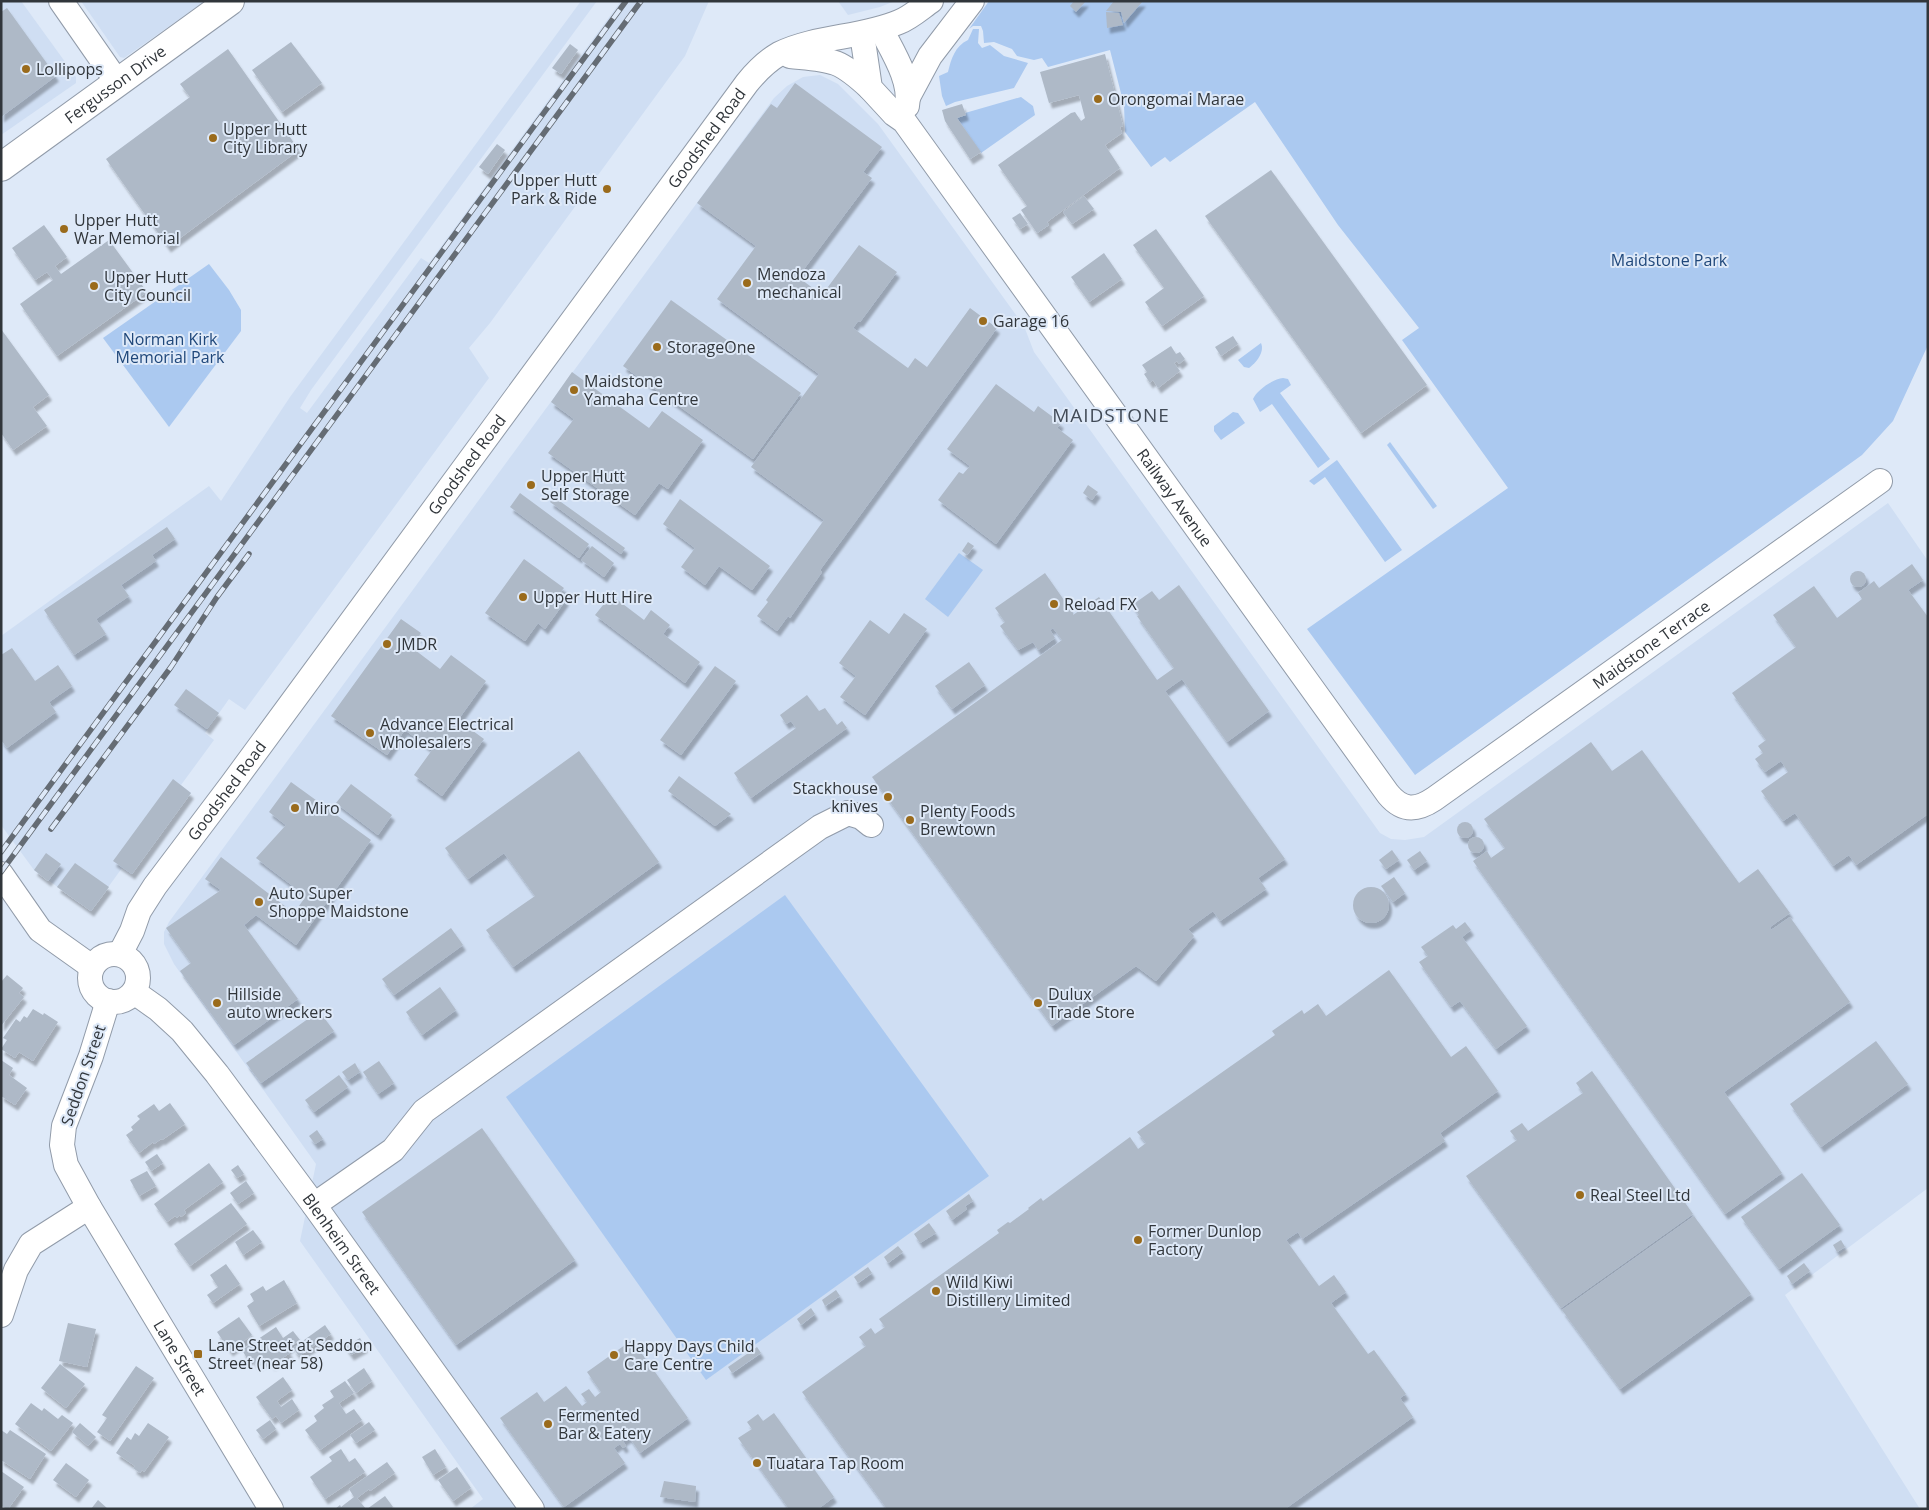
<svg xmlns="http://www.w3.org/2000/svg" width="1929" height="1510" font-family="'Open Sans',sans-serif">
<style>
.built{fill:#cfdef3}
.green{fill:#abc9f0}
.building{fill:#aeb9c7;filter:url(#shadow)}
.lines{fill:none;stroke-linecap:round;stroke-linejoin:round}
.minor-casing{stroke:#919ba9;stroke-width:26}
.major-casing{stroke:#919ba9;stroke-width:30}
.minor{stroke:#fff;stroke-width:24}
.major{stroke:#fff;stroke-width:28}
.rail-casing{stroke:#656c74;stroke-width:5.5}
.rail{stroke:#dee9f8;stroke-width:4;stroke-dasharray:11;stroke-linecap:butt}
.poi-dot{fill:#9a6b1c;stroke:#dee9f8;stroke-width:2}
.labels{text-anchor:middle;stroke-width:4;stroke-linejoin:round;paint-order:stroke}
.poi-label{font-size:16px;fill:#31363b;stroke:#dee9f8;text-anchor:start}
.street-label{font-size:16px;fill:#31363b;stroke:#dee9f8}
.park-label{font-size:16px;fill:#1f477a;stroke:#dee9f8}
.quarter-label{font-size:19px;letter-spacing:1px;fill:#424b57;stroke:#dee9f8}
</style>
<defs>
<filter id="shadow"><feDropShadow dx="3" dy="5.5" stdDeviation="1" flood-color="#0004"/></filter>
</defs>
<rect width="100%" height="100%" fill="#dee9f8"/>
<g class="built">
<polygon points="1,1 21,1 76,77 76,83 1,135"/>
<polygon points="81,1 205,1 124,58 120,57"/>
<polygon points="581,1 597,1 311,390 300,408 307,413 421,258 429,263 621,1 709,1 685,56 490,323 469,348 489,378 245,710 229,699 205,733 214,740 181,785 191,793 132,874 122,868 91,911 34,870 1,825 1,636 209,486 221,501 290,397"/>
<polygon points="838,1 895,1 880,7 848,15"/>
<polygon points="820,75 838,84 878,124 1024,326 1034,352 1380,833 1391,839 1405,840 1424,837 1888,503 1928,561 1928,1188 1785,1295 1920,1509 470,1509 483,1499 300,1241 316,1164 174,964 164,944 164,932 169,922 774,98 787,86 803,77"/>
</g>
<g class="green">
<polygon points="989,1 1928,1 1928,345 1893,421 1862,455 1415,775 1307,629 1508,488 1402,340 1419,328 1338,225 1255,102 1170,162 1165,157 1151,167 1125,132 1124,105 1110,50 1048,67 1042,58 1034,60 1017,56 1012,49 994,42 984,43 983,31 981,26 973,26 969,29"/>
<path d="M973,29H979L978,43L982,48L990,45L1004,56L1028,63L1014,88L955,102L946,106L942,96L939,76L948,72C951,59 955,46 968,40Z"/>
<polygon points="1021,97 1033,106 1035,115 981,153 957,118 966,115 965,113"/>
<polygon points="209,264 229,290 241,310 241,331 169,427 103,338"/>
<path d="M1261,343C1265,352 1256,363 1249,368L1244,367L1238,360Z"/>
<path d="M1283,378L1288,379L1291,385L1280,393L1330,459L1318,468L1272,404L1260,412L1253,399C1257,390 1273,379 1283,378Z"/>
<polygon points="1233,412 1238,413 1245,423 1221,440 1214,431 1214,426"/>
<polygon points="1390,442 1437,506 1433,509 1387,445"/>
<polygon points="1337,460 1402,550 1385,562 1325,477 1314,485 1309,481"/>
<polygon points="959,553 983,570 948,617 925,599"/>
<polygon points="785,895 989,1176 706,1380 506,1097"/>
</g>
<g class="building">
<polygon points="1074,1 1086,1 1076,12 1070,6"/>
<polygon points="1114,1 1143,1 1124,23 1121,12 1106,11"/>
<polygon points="7,8 56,76 1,117 1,12"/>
<polygon points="1106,12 1119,13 1123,25 1107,28"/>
<polygon points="291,42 322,83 282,112 252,70"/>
<polygon points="570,44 578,50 561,74 552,68"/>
<polygon points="228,49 299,150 168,247 106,159 190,97 180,84"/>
<polygon points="1105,54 1123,126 1120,127 1122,133 1105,145 1120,168 1047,222 1049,225 1037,233 1021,210 1027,206 998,165 1071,113 1075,112 1081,121 1085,118 1079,95 1049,103 1040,72"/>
<polygon points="795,83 882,147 863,172 872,178 798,277 822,295 859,245 897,272 860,322 858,321 853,328 908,368 915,358 927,367 970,308 997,328 820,570 822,572 790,618 788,616 777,631 757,616 768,602 766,600 824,520 751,467 819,374 717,299 756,246 697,203 771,104 777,108"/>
<polygon points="962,104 966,115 957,118 981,152 970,159 945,121 942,110"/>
<polygon points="497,144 505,150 488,174 479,167"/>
<polygon points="1271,170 1427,385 1361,433 1205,216"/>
<polygon points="1084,196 1094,209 1072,224 1063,212"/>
<polygon points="1020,213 1028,224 1020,229 1012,218"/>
<polygon points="44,225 67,257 55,266 61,274 109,240 147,292 57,356 20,304 53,280 47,272 35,280 12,248"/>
<polygon points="1156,229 1204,296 1162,326 1145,302 1164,288 1133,245"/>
<polygon points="1104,253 1122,279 1089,302 1071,277"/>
<polygon points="671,300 801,393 753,459 623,366"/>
<polygon points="1,329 49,395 33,407 47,426 13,450 1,433"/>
<polygon points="1233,336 1238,344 1221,356 1215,347"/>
<polygon points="1171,346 1176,354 1180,352 1185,359 1179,364 1177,361 1174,363 1180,371 1158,388 1153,380 1150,383 1144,374 1147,372 1142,365"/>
<polygon points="572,372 649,428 662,411 703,440 668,489 659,483 635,515 548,453 574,419 551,402"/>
<polygon points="996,384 1034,412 1038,406 1061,423 1057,428 1073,440 996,544 938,500 959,472 963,474 970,466 947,449"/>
<polygon points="1088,485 1098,492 1092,500 1083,493"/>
<polygon points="520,493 589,544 579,558 510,507"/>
<polygon points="554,497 625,548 621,554 550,502"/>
<polygon points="680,499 770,566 752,590 719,566 705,585 681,567 695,548 663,524"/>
<polygon points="167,527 175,539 152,555 156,561 121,585 129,596 96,619 106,634 74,655 44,610"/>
<polygon points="968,542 974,546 967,555 962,551"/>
<polygon points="592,546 614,563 604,577 581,560"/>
<polygon points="524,559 564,588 559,594 566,600 545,629 538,623 525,641 485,613"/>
<polygon points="1912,564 1923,580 1908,590 1928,617 1928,814 1856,865 1849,855 1833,866 1795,813 1783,821 1761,791 1788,772 1781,761 1765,772 1755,759 1763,753 1758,746 1766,740 1732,693 1796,647 1773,615 1814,586 1837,618 1862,599 1858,593 1874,581 1879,588"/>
<circle cx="1858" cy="579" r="8"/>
<polygon points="1045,573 1073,613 1073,615 1099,597 1157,680 1174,668 1137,616 1139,615 1132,605 1152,591 1159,600 1179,585 1269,711 1227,742 1182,679 1165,691 1285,859 1258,878 1266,889 1220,921 1213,911 1188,929 1194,936 1156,981 1136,966 1052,1026 872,777 1062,640 1053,628 1050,630 1055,638 1038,650 1033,642 1018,650 1000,626 1005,622 995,608"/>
<polygon points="611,595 644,620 651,610 670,625 663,634 700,662 685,683 595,615"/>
<polygon points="904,613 927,629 865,715 840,697 856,676 839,663 870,620 889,634"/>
<polygon points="401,619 421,633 411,647 440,669 451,655 486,681 458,720 484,739 442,796 414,775 432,750 405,730 387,755 331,716"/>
<polygon points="12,648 35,681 58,665 72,686 49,702 56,712 7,748 1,740 1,655"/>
<polygon points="969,662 985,685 952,709 935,686"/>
<polygon points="715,666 736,681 681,755 660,740"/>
<polygon points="186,689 219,713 207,729 174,705"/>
<polygon points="807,695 819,711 825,708 837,725 842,721 847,728 751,798 734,773 796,728 791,721 786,724 780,715"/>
<polygon points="1591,742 1612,771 1642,750 1739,883 1758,869 1790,913 1770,927 1771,930 1790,917 1850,1002 1724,1092 1782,1173 1725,1214 1473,861 1487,851 1491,858 1505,848 1484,819"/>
<polygon points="579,751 659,862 513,967 486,930 535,896 504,853 468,879 445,848"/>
<polygon points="679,776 731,814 715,826 668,791"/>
<polygon points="173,779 191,793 132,874 113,861"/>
<polygon points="291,782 371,840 296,945 256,915 244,925 298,999 234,1045 180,971 191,963 166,928 221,890 205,879 221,857 294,913 306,896 256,858 286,825 269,812"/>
<polygon points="351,784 392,815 378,835 336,803"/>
<circle cx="1465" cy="830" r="8"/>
<circle cx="1476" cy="845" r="8"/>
<polygon points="1392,850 1399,860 1386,869 1379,860"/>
<polygon points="1420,851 1427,861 1414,870 1407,860"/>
<polygon points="46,853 61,864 48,881 34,870"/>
<polygon points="75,863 109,887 91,911 57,887"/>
<polygon points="1394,877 1405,893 1393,902 1381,886"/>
<circle cx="1371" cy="905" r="18"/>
<polygon points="1465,922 1471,930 1462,937 1527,1026 1496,1049 1460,1001 1451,1007 1419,962 1428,956 1421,947 1453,925 1456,929"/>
<polygon points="451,928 463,945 394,995 382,979"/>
<polygon points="1389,970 1451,1057 1466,1046 1498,1091 1440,1133 1445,1141 1302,1239 1298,1232 1286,1240 1319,1286 1334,1275 1346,1292 1331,1303 1368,1354 1374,1350 1406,1394 1400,1398 1413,1417 1285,1509 887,1509 802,1392 866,1346 859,1337 871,1328 875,1334 885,1327 879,1319 999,1233 997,1230 1008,1222 1010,1223 1029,1209 1028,1208 1041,1198 1043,1201 1130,1137 1138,1149 1146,1143 1137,1132 1275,1035 1272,1031 1302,1010 1304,1014 1318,1004 1326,1016"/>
<polygon points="7,975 23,988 19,993 24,997 1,1026 1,982"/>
<polygon points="440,987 456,1010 422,1035 406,1012"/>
<polygon points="33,1009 43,1015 44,1013 58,1022 33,1061 19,1052 15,1058 1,1049 7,1040 3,1038 16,1019 20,1022 24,1016 27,1018"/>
<polygon points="319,1011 334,1031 261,1083 246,1063"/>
<polygon points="1876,1041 1908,1084 1821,1147 1790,1104"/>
<polygon points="1,1060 13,1068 9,1075 27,1088 15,1105 1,1096"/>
<polygon points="379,1061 394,1083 378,1094 363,1072"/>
<polygon points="355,1063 360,1072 348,1080 342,1072"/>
<polygon points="1592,1071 1693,1214 1561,1308 1466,1176 1517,1140 1510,1131 1522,1123 1528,1131 1583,1093 1576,1083"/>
<polygon points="339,1075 348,1087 314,1112 305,1100"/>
<polygon points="170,1103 185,1124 162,1140 161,1139 154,1144 153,1142 139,1153 126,1135 133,1130 131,1127 140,1119 137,1116 154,1104 159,1111"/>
<polygon points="482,1128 575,1260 456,1345 362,1212"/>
<polygon points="317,1130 323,1139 315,1144 309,1136"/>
<polygon points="157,1154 163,1163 151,1171 145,1162"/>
<polygon points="209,1163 223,1182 184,1210 186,1213 181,1217 180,1215 177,1218 175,1216 167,1222 154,1204"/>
<polygon points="238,1165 244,1174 237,1178 231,1170"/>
<polygon points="147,1171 156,1186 139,1196 130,1180"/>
<polygon points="1802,1173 1840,1225 1779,1269 1741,1217"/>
<polygon points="246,1181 254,1193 238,1204 230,1193"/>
<polygon points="969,1194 973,1201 965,1206 967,1209 952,1220 946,1211"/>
<polygon points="231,1203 247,1224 190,1266 174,1244"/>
<polygon points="1694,1216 1751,1294 1620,1389 1562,1310"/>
<polygon points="929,1223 936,1233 920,1243 914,1234"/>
<polygon points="253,1230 262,1242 243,1255 235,1242"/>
<polygon points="1841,1240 1845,1247 1837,1252 1833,1245"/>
<polygon points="898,1246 903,1252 888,1263 884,1257"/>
<polygon points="1804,1263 1810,1271 1792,1284 1787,1276"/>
<polygon points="226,1264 240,1284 213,1303 207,1295 218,1287 210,1275"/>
<polygon points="868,1267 872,1273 858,1283 854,1277"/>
<polygon points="284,1280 297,1303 259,1326 247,1306 254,1301 250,1294 263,1286 266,1291"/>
<polygon points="836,1290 840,1296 825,1306 822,1300"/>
<polygon points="811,1308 815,1314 801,1325 797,1319"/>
<polygon points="239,1317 252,1335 230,1351 217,1332"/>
<polygon points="68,1323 96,1329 87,1367 59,1361"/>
<polygon points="325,1325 331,1334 299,1356 293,1348"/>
<polygon points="276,1327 283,1338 293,1331 300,1340 287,1349 290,1353 272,1365 268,1359 257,1366 251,1358 248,1360 242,1350"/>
<polygon points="360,1338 365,1347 351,1355 345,1347"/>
<polygon points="632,1340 688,1418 640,1453 629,1437 623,1441 626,1446 623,1448 620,1444 614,1448 625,1463 564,1507 500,1418 537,1392 544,1402 566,1386 582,1406 587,1402 581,1394 589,1389 595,1397 601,1392 587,1372"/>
<polygon points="757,1347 761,1353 732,1373 728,1367"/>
<polygon points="60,1364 85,1384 66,1408 41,1388"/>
<polygon points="136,1366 154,1378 110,1441 97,1432 107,1418 102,1415"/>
<polygon points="364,1368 372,1381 356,1393 347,1380"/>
<polygon points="283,1377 292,1390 277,1401 281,1407 292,1399 299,1410 281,1423 276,1416 272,1419 256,1397"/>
<polygon points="345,1381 354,1393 339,1403 346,1414 354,1409 362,1420 320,1450 305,1430 317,1421 314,1416 324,1408 322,1405 334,1397 330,1391"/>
<polygon points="31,1403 42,1411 44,1408 58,1419 62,1415 73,1423 51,1451 15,1424"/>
<polygon points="774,1413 834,1497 818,1509 789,1509 738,1438 752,1429 747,1422 758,1414 763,1421"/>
<polygon points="270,1420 276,1429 263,1439 256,1430"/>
<polygon points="369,1422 375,1430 356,1443 350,1435"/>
<polygon points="80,1423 96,1437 88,1446 72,1432"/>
<polygon points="148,1423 169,1437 144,1472 142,1470 140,1473 133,1468 135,1466 116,1453 127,1437 131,1440 135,1433 139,1436"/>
<polygon points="1,1430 7,1434 10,1430 46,1454 30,1479 1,1460"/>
<polygon points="341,1449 349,1462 355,1458 365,1472 325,1499 310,1477 332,1461 329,1457"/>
<polygon points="435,1449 446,1467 433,1475 422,1457"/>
<polygon points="387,1462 395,1473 370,1491 369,1489 357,1498 366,1509 335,1509 340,1505 341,1507 354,1497 349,1489"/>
<polygon points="66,1463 89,1480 76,1497 53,1480"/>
<polygon points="457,1467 471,1488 453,1501 438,1480"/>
<polygon points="1,1471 24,1487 8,1509 1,1506"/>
<polygon points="664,1481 696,1486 695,1502 660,1497"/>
<polygon points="385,1496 393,1507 390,1509 367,1509"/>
<polygon points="98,1500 108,1509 91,1509"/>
</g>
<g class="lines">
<g class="minor-casing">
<g id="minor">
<polyline points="61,1 118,83"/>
<path d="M881,29C892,51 912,81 907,106"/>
<path id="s1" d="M862,34L870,88L894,114L904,121L1388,794C1402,811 1416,811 1434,799L1880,481"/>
<path d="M790,56C831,60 838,58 870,88"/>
<polyline points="908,97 930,56 972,1"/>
<polyline points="1,874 40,930 92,967"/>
<circle cx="114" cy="978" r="24"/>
<path id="s2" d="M120,954L132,931L139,911L155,886L232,784L747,83C756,72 767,61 779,54C816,36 861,38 899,22C910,18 921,8 931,1"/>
<path id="s3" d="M134,992L158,1009L182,1031L217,1074L314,1205L532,1509"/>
<path id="s4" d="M108,1001L91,1056L64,1126L62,1145L66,1165L89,1207L271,1509"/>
<polyline points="314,1205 393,1150 424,1111 820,827 848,813 861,817 871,825"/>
<polyline points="1,1315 16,1270 31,1244 89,1207"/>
</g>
</g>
<g class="major-casing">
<g id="major">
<path id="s5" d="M1,167L230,1"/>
</g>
</g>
<use href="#minor" class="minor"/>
<use href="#major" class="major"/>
<g class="rail-casing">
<g id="rail">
<polyline points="51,829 171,667 217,597 249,554"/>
<polyline points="1,852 626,1"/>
<polyline points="1,872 641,1"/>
</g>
</g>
<use href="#rail" class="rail"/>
</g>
<g class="poi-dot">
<circle cx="26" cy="69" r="5"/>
<circle cx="1098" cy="99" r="5"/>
<circle cx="213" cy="138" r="5"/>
<circle cx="607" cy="189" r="5"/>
<circle cx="64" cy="229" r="5"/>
<circle cx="747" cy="283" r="5"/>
<circle cx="94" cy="286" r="5"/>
<circle cx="983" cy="321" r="5"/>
<circle cx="657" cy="347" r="5"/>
<circle cx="574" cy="390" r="5"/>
<circle cx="531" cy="485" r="5"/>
<circle cx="523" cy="597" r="5"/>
<circle cx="1054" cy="604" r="5"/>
<circle cx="387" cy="644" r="5"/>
<circle cx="370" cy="733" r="5"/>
<circle cx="888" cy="797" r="5"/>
<circle cx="295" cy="808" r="5"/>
<circle cx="910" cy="820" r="5"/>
<circle cx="259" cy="902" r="5"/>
<circle cx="217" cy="1003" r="5"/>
<circle cx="1038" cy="1003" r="5"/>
<circle cx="1580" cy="1195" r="5"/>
<circle cx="1138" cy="1240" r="5"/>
<circle cx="936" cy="1291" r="5"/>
<rect x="193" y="1349" width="10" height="10" rx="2.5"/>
<circle cx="614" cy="1355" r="5"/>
<circle cx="548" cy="1424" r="5"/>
<circle cx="757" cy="1463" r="5"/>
</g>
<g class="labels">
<g class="poi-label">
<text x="36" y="75">Lollipops</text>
<text x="1108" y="105">Orongomai Marae</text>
<text x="223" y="135">Upper Hutt<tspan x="223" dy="18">City Library</tspan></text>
<text x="597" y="186" text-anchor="end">Upper Hutt<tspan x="597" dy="18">Park &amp; Ride</tspan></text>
<text x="74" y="226">Upper Hutt<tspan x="74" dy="18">War Memorial</tspan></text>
<text x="757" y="280">Mendoza<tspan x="757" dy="18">mechanical</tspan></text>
<text x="104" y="283">Upper Hutt<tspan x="104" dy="18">City Council</tspan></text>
<text x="993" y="327">Garage 16</text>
<text x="667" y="353">StorageOne</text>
<text x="584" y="387">Maidstone<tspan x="584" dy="18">Yamaha Centre</tspan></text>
<text x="541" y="482">Upper Hutt<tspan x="541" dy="18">Self Storage</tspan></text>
<text x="533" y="603">Upper Hutt Hire</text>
<text x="1064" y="610">Reload FX</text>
<text x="397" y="650">JMDR</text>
<text x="380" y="730">Advance Electrical<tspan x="380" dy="18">Wholesalers</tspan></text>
<text x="878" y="794" text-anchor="end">Stackhouse<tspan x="878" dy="18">knives</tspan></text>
<text x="305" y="814">Miro</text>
<text x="920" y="817">Plenty Foods<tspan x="920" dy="18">Brewtown</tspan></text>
<text x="269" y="899">Auto Super<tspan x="269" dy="18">Shoppe Maidstone</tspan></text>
<text x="227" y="1000">Hillside<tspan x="227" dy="18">auto wreckers</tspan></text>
<text x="1048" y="1000">Dulux<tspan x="1048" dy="18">Trade Store</tspan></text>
<text x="1590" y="1201">Real Steel Ltd</text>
<text x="1148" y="1237">Former Dunlop<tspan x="1148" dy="18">Factory</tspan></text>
<text x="946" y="1288">Wild Kiwi<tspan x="946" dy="18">Distillery Limited</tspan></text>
<text x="208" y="1351">Lane Street at Seddon<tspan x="208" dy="18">Street (near 58)</tspan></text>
<text x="624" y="1352">Happy Days Child<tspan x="624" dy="18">Care Centre</tspan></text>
<text x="558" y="1421">Fermented<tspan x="558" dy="18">Bar &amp; Eatery</tspan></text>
<text x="767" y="1469">Tuatara Tap Room</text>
</g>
<g class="street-label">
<text dy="6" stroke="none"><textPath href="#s5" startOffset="141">Fergusson Drive</textPath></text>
<text dy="6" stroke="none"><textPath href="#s2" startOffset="1006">Goodshed Road</textPath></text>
<text dy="6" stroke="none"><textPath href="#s2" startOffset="601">Goodshed Road</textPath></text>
<text dy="6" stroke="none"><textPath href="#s1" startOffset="566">Railway Avenue</textPath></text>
<text dy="6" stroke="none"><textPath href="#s1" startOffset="1250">Maidstone Terrace</textPath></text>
<text dy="6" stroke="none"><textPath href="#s2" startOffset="196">Goodshed Road</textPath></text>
<text transform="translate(83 1075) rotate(-71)" y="6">Seddon Street</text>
<text dy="6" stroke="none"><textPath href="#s3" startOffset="328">Blenheim Street</textPath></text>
<text dy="6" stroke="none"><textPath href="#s4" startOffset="396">Lane Street</textPath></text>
</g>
<g class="park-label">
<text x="1669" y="266">Maidstone Park</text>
<text x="170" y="345">Norman Kirk<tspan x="170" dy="18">Memorial Park</tspan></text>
</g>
<g class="quarter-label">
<text x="1111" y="422">MAIDSTONE</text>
</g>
</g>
<rect width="1929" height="1510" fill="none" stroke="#31363b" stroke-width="5"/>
</svg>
